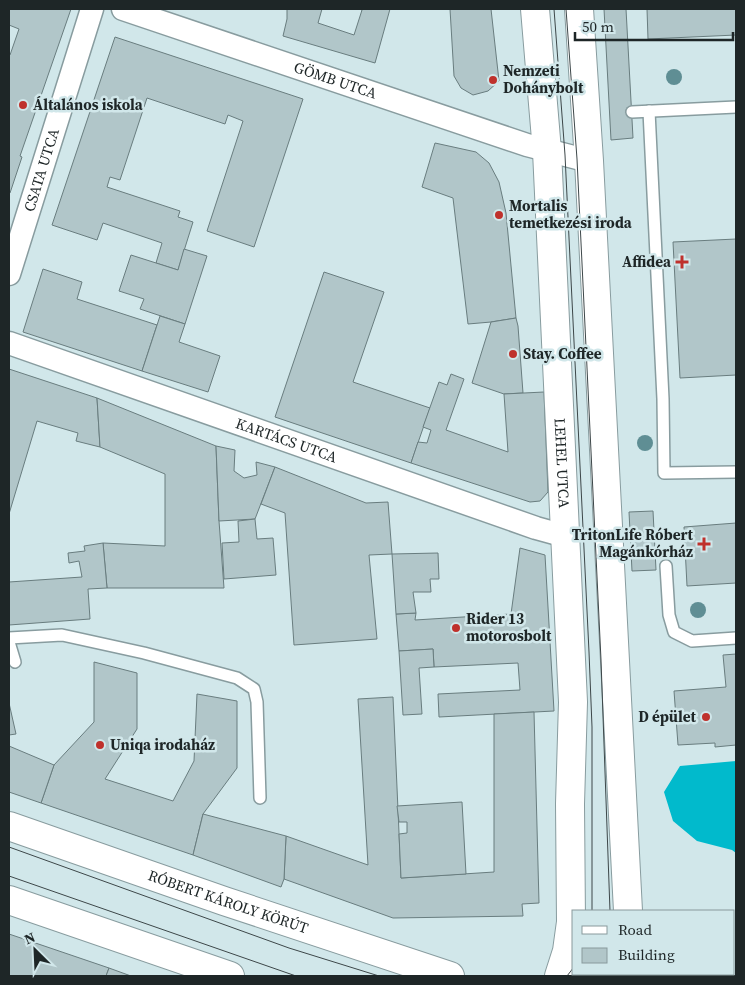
<svg xmlns="http://www.w3.org/2000/svg" width="745" height="985" font-family="'Source Serif 4',serif">
<style>
.forest{fill:#01bacc}
.building{fill:#b1c6c9;stroke:#697d7f}
.lines{fill:none;stroke-linecap:round;stroke-linejoin:round}
.service-casing{stroke:#889c9f;stroke-width:14}
.minor-casing{stroke:#889c9f;stroke-width:25}
.secondary-casing{stroke:#889c9f;stroke-width:30}
.primary-casing{stroke:#889c9f;stroke-width:30}
.service{stroke:#fff;stroke-width:11}
.minor{stroke:#fff;stroke-width:22}
.secondary{stroke:#fff;stroke-width:28}
.primary{stroke:#fff;stroke-width:28}
.tram{stroke:#3d4749;stroke-width:1}
.tree{fill:#5f8e94}
.poi-dot{fill:#bf312c;stroke:#d1e7ea;stroke-width:2}
.labels{text-anchor:middle;stroke-width:5;stroke-linejoin:round;paint-order:stroke}
.poi-label{font-size:15px;font-weight:bold;fill:#1e2627;stroke:#d1e7ea;text-anchor:start}
.street-label{font-size:15px;fill:#1e2627;stroke:#d1e7ea}
</style>
<rect width="100%" height="100%" fill="#d1e7ea"/>
<polygon class="forest" points="736,761 736,853 732,850 697,841 673,821 664,792 680,766"/>
<g class="building">
<polygon points="9,9 71,9 20,156 22,157 10,193 9,192 9,54 10,55 19,29 9,25"/>
<polygon points="287,9 322,9 318,23 354,35 362,10 359,9 390,9 375,63 283,36 287,19"/>
<polygon points="447,9 491,9 499,81 488,91 473,95 461,88 454,76 450,9"/>
<polygon points="604,9 626,9 633,138 611,140"/>
<polygon points="647,9 736,9 736,35 648,39"/>
<polygon points="115,37 303,99 254,247 207,231 243,121 228,115 225,124 147,98 120,180 110,177 107,187 180,211 178,217 193,222 178,270 156,263 162,243 103,223 97,240 52,225"/>
<polygon points="435,143 476,152 489,163 499,182 506,213 516,318 491,322 468,324 453,198 422,187"/>
<polygon points="736,239 736,375 680,378 673,242"/>
<polygon points="184,249 207,256 185,324 140,309 144,299 119,291 131,255 178,270"/>
<polygon points="43,269 82,282 77,299 157,325 142,371 23,332"/>
<polygon points="324,272 384,292 353,382 430,408 411,463 275,417"/>
<polygon points="160,316 185,324 179,342 220,356 208,392 142,371"/>
<polygon points="516,318 518,326 523,393 504,394 472,383 491,322"/>
<polygon points="9,369 97,398 100,447 76,441 78,433 37,421 9,514"/>
<polygon points="451,374 464,379 446,430 508,452 504,394 544,392 548,492 540,501 530,502 411,463 418,442 427,443 431,430 423,427 439,382 447,385"/>
<polygon points="97,398 216,446 219,521 224,588 107,588 103,543 165,546 165,474 100,447"/>
<polygon points="216,446 235,450 234,471 244,478 257,475 256,462 275,467 255,519 219,521"/>
<polygon points="275,467 366,503 388,502 392,554 369,555 377,639 294,645 285,513 261,504"/>
<polygon points="653,511 656,570 632,571 629,512"/>
<polygon points="255,519 257,539 273,538 276,575 224,579 222,543 239,542 238,521"/>
<polygon points="736,523 736,583 687,586 684,527"/>
<polygon points="103,543 107,588 88,589 90,619 9,625 9,582 82,577 79,561 69,563 68,553 85,551 84,546"/>
<polygon points="520,548 545,555 554,711 439,717 438,694 520,690 518,663 434,667 433,649 399,651 396,614 416,613 415,620 511,614"/>
<polygon points="438,553 439,579 430,579 431,592 413,592 416,613 396,614 392,554"/>
<polygon points="433,649 434,667 419,668 422,714 403,715 399,651"/>
<polygon points="736,654 736,745 715,747 715,743 678,745 674,691 726,687 723,655"/>
<polygon points="94,662 137,673 137,729 105,779 173,801 194,761 197,694 237,701 237,768 203,814 193,855 41,803 54,765 94,722"/>
<polygon points="393,697 401,878 494,872 494,714 534,712 539,903 522,904 523,916 393,918 284,879 286,836 368,865 358,699"/>
<polygon points="9,703 16,734 9,735"/>
<polygon points="9,746 54,765 41,803 9,792"/>
<polygon points="462,802 466,874 401,878 399,834 407,833 407,822 399,822 397,806"/>
<polygon points="203,814 286,836 284,879 281,887 193,855"/>
<polygon points="9,934 109,968 106,976 9,976"/>
<polygon points="109,968 131,976 106,976"/>
</g>
<g class="lines">
<g class="service-casing">
<g id="service">
<polyline points="649,111 663,399 664,473 736,472"/>
<polyline points="632,112 736,107"/>
<polyline points="666,566 669,615 674,632 692,641 736,638"/>
<polyline points="9,638 62,635 144,653 237,678 254,689 257,702 260,798"/>
<polyline points="9,642 15,662"/>
</g>
</g>
<g class="minor-casing">
<g id="minor">
<path id="s1" d="M123,9L527,145L589,161"/>
<path id="s2" d="M9,274L92,9"/>
<path id="s3" d="M9,343L536,528L565,536"/>
</g>
</g>
<g class="secondary-casing">
<g id="secondary">
<path id="s4" d="M535,9L547,151L573,702L570,804L571,922L567,951L559,976"/>
<polyline points="579,9 589,161 628,911"/>
<polyline points="622,976 622,974"/>
</g>
</g>
<g class="primary-casing">
<g id="primary">
<path id="s5" d="M9,826L224,901L450,976"/>
<polyline points="9,900 230,976"/>
</g>
</g>
<use href="#service" class="service"/>
<use href="#minor" class="minor"/>
<use href="#secondary" class="secondary"/>
<use href="#primary" class="primary"/>
<g class="tram">
<polyline points="554,9 565,155 589,652 592,727 592,911"/>
<polyline points="566,9 577,159 601,660 610,911"/>
<polyline points="9,847 289,948 379,976"/>
<polyline points="9,876 296,976"/>
<polyline points="623,974 624,976"/>
<polyline points="567,976 574,967"/>
<polyline points="582,976 583,974"/>
<polyline points="608,976 608,974"/>
</g>
</g>
<g class="tree">
<circle cx="674" cy="77" r="8"/>
<circle cx="645" cy="443" r="8"/>
<circle cx="698" cy="610" r="8"/>
</g>
<g class="poi-dot">
<circle cx="493" cy="80" r="5"/>
<circle cx="23" cy="105" r="5"/>
<circle cx="499" cy="215" r="5"/>
<path d="M679.5 254.5h5v5h5v5h-5v5h-5v-5h-5v-5h5z"/>
<circle cx="513" cy="354" r="5"/>
<path d="M701.5 536.5h5v5h5v5h-5v5h-5v-5h-5v-5h5z"/>
<circle cx="456" cy="628" r="5"/>
<circle cx="706" cy="717" r="5"/>
<circle cx="100" cy="745" r="5"/>
</g>
<g class="labels">
<g class="poi-label">
<text x="503" y="76">Nemzeti<tspan x="503" dy="17">Dohánybolt</tspan></text>
<text x="33" y="110">Általános iskola</text>
<text x="509" y="211">Mortalis<tspan x="509" dy="17">temetkezési iroda</tspan></text>
<text x="671" y="267" text-anchor="end">Affidea</text>
<text x="523" y="359">Stay. Coffee</text>
<text x="693" y="540" text-anchor="end">TritonLife Róbert<tspan x="693" dy="17">Magánkórház</tspan></text>
<text x="466" y="624">Rider 13<tspan x="466" dy="17">motorosbolt</tspan></text>
<text x="696" y="722" text-anchor="end">D épület</text>
<text x="110" y="750">Uniqa irodaház</text>
</g>
<g class="street-label">
<text dy="5" stroke="none"><textPath href="#s1" startOffset="224">GÖMB UTCA</textPath></text>
<text dy="5" stroke="none"><textPath href="#s2" startOffset="109">CSATA UTCA</textPath></text>
<text dy="5" stroke="none"><textPath href="#s3" startOffset="294">KARTÁCS UTCA</textPath></text>
<text dy="5" stroke="none"><textPath href="#s4" startOffset="455">LEHEL UTCA</textPath></text>
<text dy="5" stroke="none"><textPath href="#s5" startOffset="232">RÓBERT KÁROLY KÖRÚT</textPath></text>
</g>
</g>
<rect width="745" height="985" fill="none" stroke="#1e2627" stroke-width="20"/>
<rect x="572" y="910" width="162" height="65" fill="#d1e7ea" stroke="#899a9c"/>
<rect x="582" y="926" width="25" height="8" fill="#ffffff" stroke="#899a9c"/>
<text x="618" y="935" font-size="15" fill="#1e2627">Road</text>
<rect x="582" y="948" width="25" height="15" fill="#b1c6c9" stroke="#899a9c"/>
<text x="618" y="960" font-size="15" fill="#1e2627">Building</text>
<g transform="translate(35 950) rotate(336)" stroke="#d1e7ea" stroke-width="4" paint-order="stroke">
<path d="M0-4L9 19L0 12L-9 19Z" fill="#1e2627"/>
<text y="-8" font-size="14" font-weight="bold" text-anchor="middle" fill="#1e2627">N</text>
</g>
<path d="M575 32v8h158v-8" fill="none" stroke="#1e2627" stroke-width="2.5"/>
<text x="582" y="32" font-size="15" fill="#1e2627" stroke="#d1e7ea" stroke-width="4" paint-order="stroke">50 m</text>
</svg>
